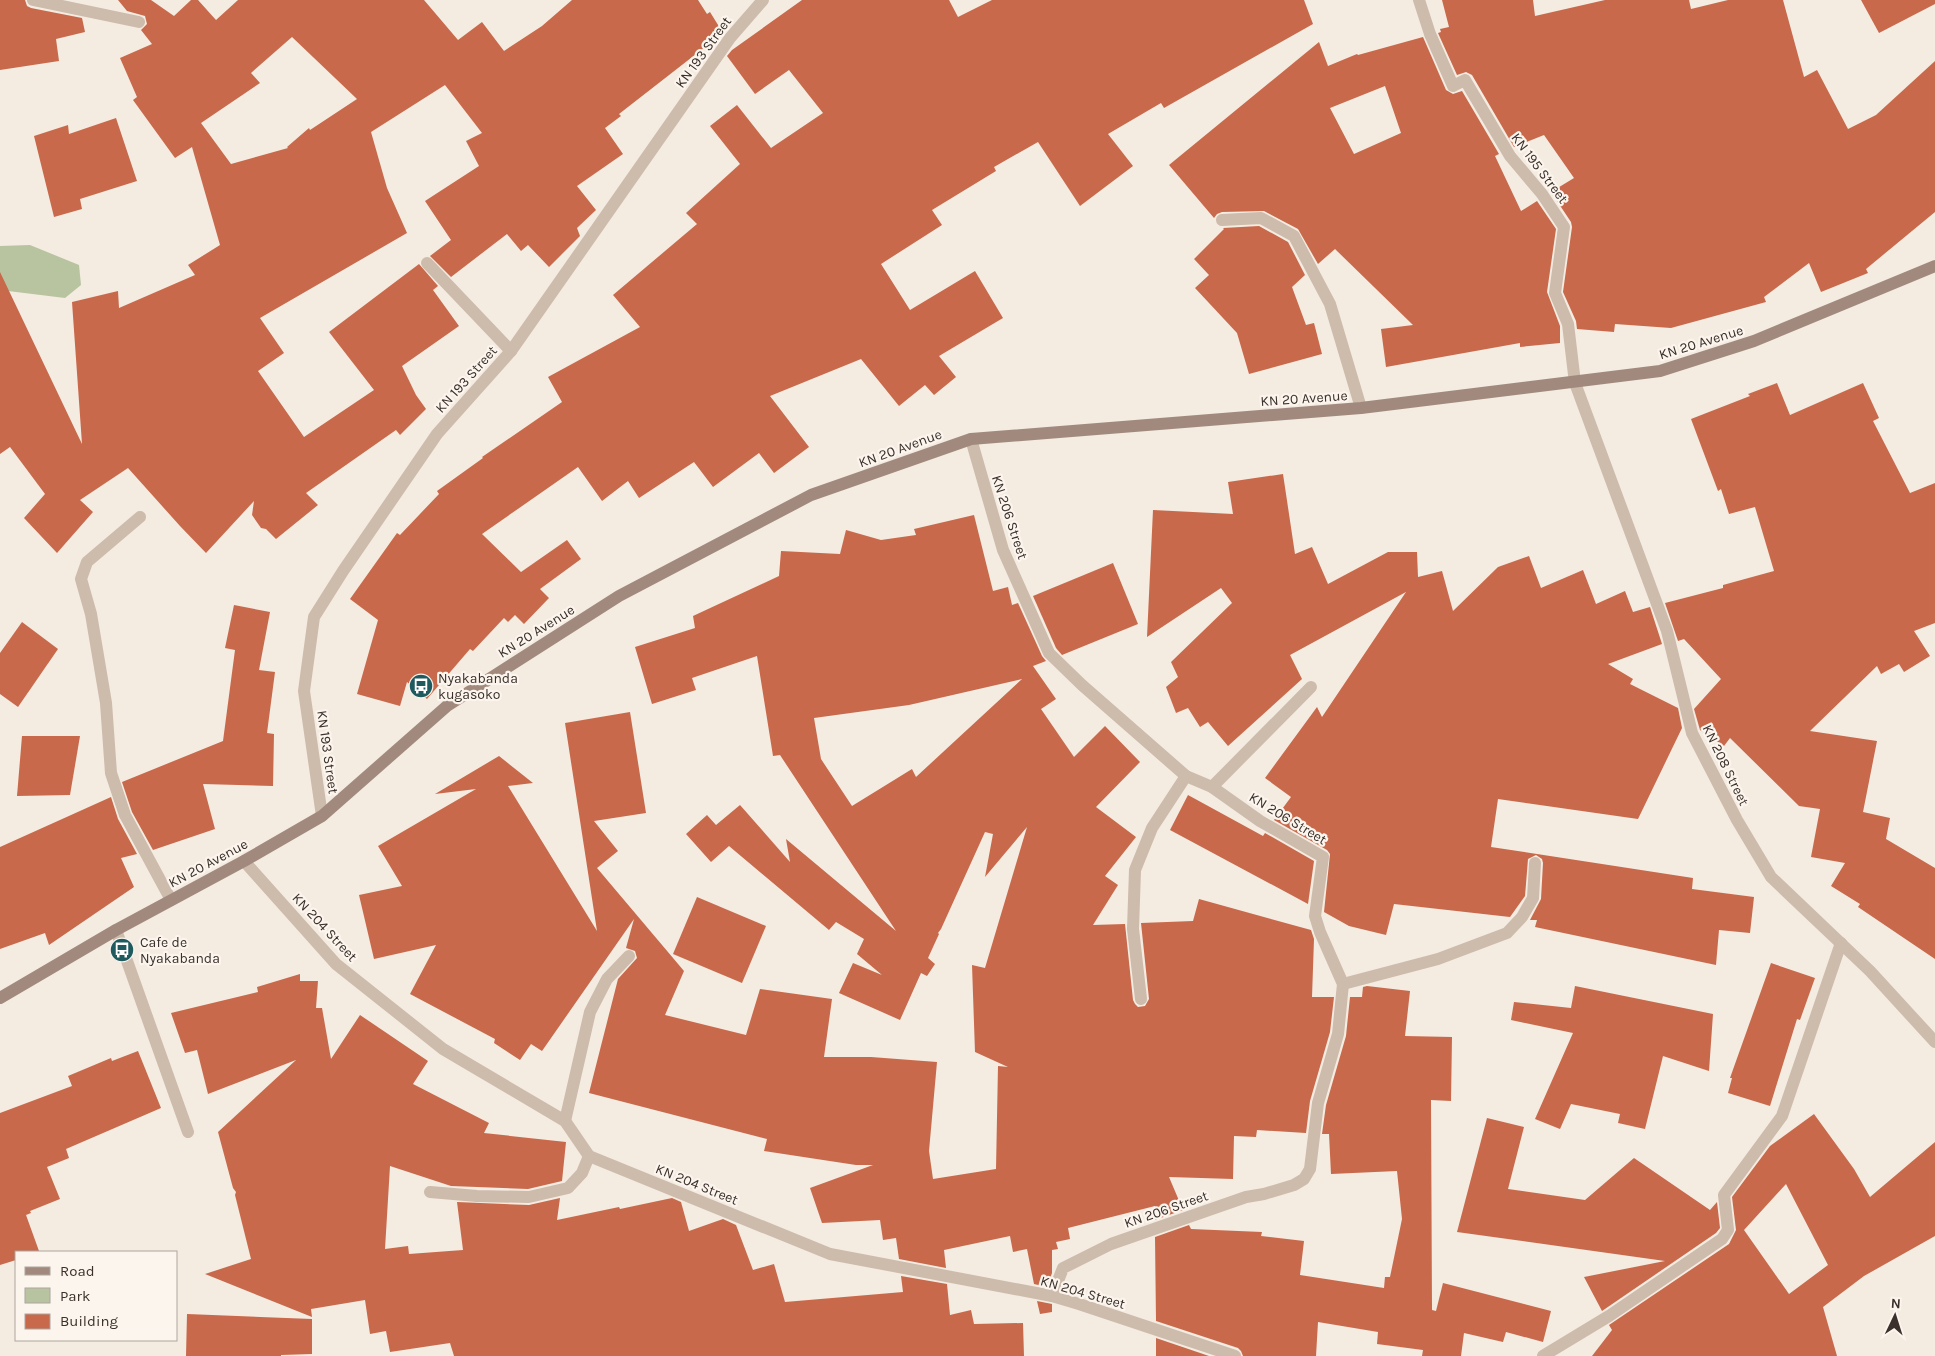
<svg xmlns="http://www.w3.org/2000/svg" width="1935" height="1356" font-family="Karla,sans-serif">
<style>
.green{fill:#b8c4a0}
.building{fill:#c8694b;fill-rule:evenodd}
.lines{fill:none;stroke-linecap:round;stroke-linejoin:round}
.minor{stroke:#cdbbac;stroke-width:12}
.tertiary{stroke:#cdbbac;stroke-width:12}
.secondary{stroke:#a18a7d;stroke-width:12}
.labels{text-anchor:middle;stroke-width:4.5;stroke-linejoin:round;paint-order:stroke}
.street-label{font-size:14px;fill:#3b302b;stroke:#fbf5ee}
.poi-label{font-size:14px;fill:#3b302b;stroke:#fbf5ee;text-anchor:start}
</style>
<rect width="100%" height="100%" fill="#f4ebe1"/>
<polygon class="green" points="30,245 79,265 81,285 65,298 0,290 0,246"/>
<g class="building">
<polygon points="0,0 25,0 27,6 31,8 82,18 85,32 56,39 59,61 0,70"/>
<path d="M118,0H151L174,16L191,0H198L216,20L238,0H424L458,40L482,22L504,51L542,26L572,0H698L707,14L710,12L723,33L619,114L621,116L605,128L623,154L577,186L596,210L577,228L580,236L549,267L528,245L521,251L507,234L451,277L430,256L451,240L425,201L479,166L466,141L482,133L445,85L371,132L387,188L407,233L260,318L284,353L258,371L304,437L374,390L329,332L419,264L438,286L433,290L459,326L402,366L416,395L426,409L400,435L396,430L306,493L318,505L276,539L266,529L261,528L252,515L254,501L206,553L180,526L128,468L80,500L93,512L57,553L24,518L45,494L10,447L0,454V272L82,444L72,302L118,291L119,308L195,275L188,265L220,245L192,147L175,158L133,100L137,97L120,58L152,44L141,30L147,24L145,16L127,11ZM292,37L357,99L310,130L309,128L287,147L288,148L231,164L201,123L260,83L251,73Z"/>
<polygon points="802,0 949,0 958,17 992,0 1304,0 1313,24 1164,108 1161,103 1108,134 1133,166 1080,206 1038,142 994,167 996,171 932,210 942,225 881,264 910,310 975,271 1003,318 939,356 956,377 934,395 925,385 899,406 861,359 770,396 809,447 774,473 759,453 713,487 694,462 639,498 628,481 602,501 578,467 482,534 521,572 567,540 581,559 540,589 549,598 524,624 515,615 508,622 504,618 473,651 470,649 427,699 407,682 400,706 357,694 378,620 350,599 397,533 400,535 439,494 437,491 483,458 482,457 562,402 548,377 640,327 613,295 697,224 686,213 740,164 710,126 737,105 771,148 823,113 789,70 755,94 727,56 732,50"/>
<polygon points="1442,0 1533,0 1535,16 1605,0 1689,0 1691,9 1728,0 1783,0 1804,77 1817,70 1848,129 1876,115 1935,61 1935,212 1866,269 1868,273 1821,292 1809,263 1764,297 1766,302 1671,328 1615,324 1614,332 1577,329 1576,321 1563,292 1572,227 1571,222 1551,192 1574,178 1544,135 1514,147 1472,75 1466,72 1457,75 1438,33 1441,32 1440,29 1449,27"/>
<polygon points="1861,0 1935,0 1935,4 1879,33"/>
<path d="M1423,37L1446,90L1453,94L1462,91L1499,154L1495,156L1521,211L1537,201L1556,229L1547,292L1560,326V343L1520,347V343L1386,367L1381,329L1413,325L1335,249L1318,264L1298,229L1264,211L1222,212L1217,214L1214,218L1169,165L1319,42L1328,66L1357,54L1358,55ZM1385,86L1401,133L1354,154L1330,108Z"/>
<polygon points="116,118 137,181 80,199 82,209 54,217 34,136 68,125 69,134"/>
<polygon points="1259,226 1288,242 1305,275 1292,287 1306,325 1314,323 1322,354 1249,374 1237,333 1195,288 1209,275 1194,259 1224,229 1223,228"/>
<polygon points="1777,383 1790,415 1863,383 1879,418 1873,421 1910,493 1935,483 1935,623 1914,631 1930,656 1904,672 1899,664 1881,674 1877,666 1810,731 1877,741 1863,812 1890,818 1886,839 1935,868 1935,959 1858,907 1860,904 1831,886 1845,863 1811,857 1820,809 1799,806 1730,738 1724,746 1700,730 1694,709 1721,679 1684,639 1678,641 1665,603 1723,588 1723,585 1774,571 1755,507 1729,514 1721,489 1718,491 1691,419 1750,396 1748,394"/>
<polygon points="1283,474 1295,554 1312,547 1328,584 1388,552 1417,552 1418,577 1442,571 1453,611 1498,567 1529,556 1541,588 1583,570 1596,604 1625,591 1633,612 1650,607 1662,644 1608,664 1633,679 1630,684 1678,708 1682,728 1638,819 1498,799 1491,847 1693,878 1692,889 1754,897 1750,933 1719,930 1716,965 1535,927 1537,920 1530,920 1541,899 1543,863 1542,859 1536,855 1528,859 1525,896 1510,917 1394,904 1386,935 1349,926 1324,912 1330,854 1327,850 1274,820 1291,797 1265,778 1317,707 1322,717 1406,592 1290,655 1302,679 1228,746 1208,722 1200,727 1188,708 1176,713 1166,687 1178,677 1171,662 1232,603 1221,588 1147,637 1153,510 1233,514 1228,482"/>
<path d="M974,515L993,591L1008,587L1012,605L1018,603L1042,656L1046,661L1033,666L1056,699L1041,709L1074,757L1105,726L1140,762L1096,807L1136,837L1105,876L1118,885L1093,925L1125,924L1133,1000L1135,1004L1138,1007L1145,1006L1149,999L1141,923L1193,921L1199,899L1311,930L1314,939L1312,997H1334L1330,1032L1310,1101L1306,1133L1257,1130L1256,1137L1234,1136L1233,1179L1169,1177L1183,1210L1155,1220V1206L1068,1228L1070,1239L1056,1242L1058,1249L1052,1250V1273L1047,1287L1034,1284L1027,1249L1013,1252L1010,1236L944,1250L946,1268L899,1259L896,1238L883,1240L880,1220L822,1223L810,1188L873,1165H856L764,1151L767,1139L589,1093L618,979L637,958L635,951L626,948L634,919L542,1051L531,1044L520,1060L494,1043L495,1039L410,994L436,945L374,959L359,895L402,886L378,846L476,789L435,794L499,756L533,783L508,786L597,931L565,723L630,712L646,813L594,821L618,851L597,868L684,971L665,1015L746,1035L760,989L832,999L824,1057H871L937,1062L929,1151L933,1179L996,1169L998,1066L1008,1067L975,1052L972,965L985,968L1027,827L985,877L993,834L985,832L941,929L938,933L939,934L928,958L935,964L927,976L921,973L900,1020L839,993L853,963L882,975L857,954L864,939L836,922L829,930L729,846L711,862L686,834L707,815L716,825L740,805L790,862L786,839L896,931L780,755L773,756L757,656L692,678L696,690L652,704L635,647L695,628L693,616L779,576L781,551L840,554L846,530L881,540L916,535L914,529ZM1022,679L916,777L912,769L852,806L821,759L814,718L909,705Z"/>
<polygon points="1113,563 1138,624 1062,655 1056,648 1033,596"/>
<polygon points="234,605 270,612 259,670 275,672 267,733 274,734 273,786 203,784 215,829 153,850 132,812 122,782 223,741 235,650 225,648"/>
<polygon points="22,622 58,649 18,707 0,694 0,653"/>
<polygon points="22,736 80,736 70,795 17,796"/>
<polygon points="1188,795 1263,836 1265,833 1314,861 1308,904 1170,830"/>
<polygon points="111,797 118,819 137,854 121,858 134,887 49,945 45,933 0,949 0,847"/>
<polygon points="697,897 766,926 742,983 673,954"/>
<polygon points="1771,963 1815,978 1800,1020 1797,1019 1770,1106 1728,1093 1732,1078 1730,1078"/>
<polygon points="300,974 300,981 318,981 316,1008 322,1008 331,1059 360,1015 428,1061 413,1084 489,1123 484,1133 566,1142 562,1181 528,1189 451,1186 390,1166 385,1249 408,1246 409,1254 463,1250 457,1202 529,1205 560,1198 557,1220 619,1207 620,1209 672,1198 681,1202 689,1231 723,1219 736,1225 753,1270 774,1264 785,1302 903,1292 901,1276 947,1284 950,1315 971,1310 974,1324 1023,1323 1024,1356 454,1356 450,1343 390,1352 386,1331 370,1334 365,1300 311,1309 312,1317 205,1274 251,1259 235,1195 236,1192 233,1188 218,1132 296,1060 208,1094 197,1050 185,1053 171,1013 258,992 257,987"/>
<polygon points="1367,986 1410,991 1405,1036 1452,1037 1451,1101 1431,1100 1432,1310 1436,1311 1443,1283 1551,1311 1543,1342 1506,1332 1503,1342 1464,1333 1461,1356 1422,1356 1423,1350 1377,1344 1378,1332 1318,1322 1316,1356 1243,1356 1241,1351 1238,1348 1156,1321 1155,1237 1189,1225 1191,1229 1262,1232 1261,1236 1304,1241 1300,1275 1384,1288 1385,1277 1390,1277 1402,1219 1397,1171 1331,1174 1329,1134 1322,1134 1326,1105 1346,1036 1350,997 1362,997 1363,987"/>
<polygon points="1575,986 1713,1014 1709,1071 1663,1056 1645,1129 1618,1123 1620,1114 1571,1104 1560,1129 1535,1119 1573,1033 1511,1020 1514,1002 1571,1008"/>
<polygon points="138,1051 161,1108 66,1149 69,1158 47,1167 60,1199 30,1211 31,1213 26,1215 39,1251 16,1252 16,1260 0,1265 0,1113 72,1086 68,1076 111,1058 112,1061"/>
<path d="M1814,1114L1854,1169L1870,1197L1935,1142V1236L1864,1276L1823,1307L1837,1356H1592L1612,1330L1609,1325L1729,1244L1736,1230L1732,1197L1770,1146ZM1786,1184L1828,1265L1789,1294L1744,1230Z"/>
<polygon points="1487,1118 1524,1127 1508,1189 1585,1200 1634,1158 1710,1210 1717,1202 1720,1228 1716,1233 1602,1311 1584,1277 1665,1261 1457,1232"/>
<polygon points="1037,1301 1052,1304 1052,1312 1040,1314"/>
<polygon points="187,1314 312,1319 312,1354 281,1355 281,1356 186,1356"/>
<polygon points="1156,1338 1209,1356 1156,1356"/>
</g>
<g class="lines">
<g class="minor">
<polyline points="33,0 139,22"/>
<polyline points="1419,0 1430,34 1453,86 1465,80 1510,156 1542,194 1564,227 1555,293 1568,324 1575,383 1667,631 1692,733 1737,820 1771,877 1870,971 1935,1042"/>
<polyline points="1222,220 1261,218 1294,236 1330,304 1361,408"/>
<polyline points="427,263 511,351"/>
<polyline points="971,439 1003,550 1049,653 1082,685 1186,776 1212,787 1260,821 1323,857 1315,916 1320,932 1343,984 1338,1034 1318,1103 1310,1169 1304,1179 1294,1185 1264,1194 1246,1197 1111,1244 1063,1268 1052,1296"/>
<polyline points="140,517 87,562 81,579 91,614 106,703 111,773 125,815 171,900"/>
<polyline points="1212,787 1311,687"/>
<polyline points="244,861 336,964 443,1049 565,1121 589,1156 830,1254 1052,1296 1079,1304 1235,1356"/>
<polyline points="116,930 188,1132"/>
<polyline points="1343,984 1438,959 1507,933 1522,917 1533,898 1535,863"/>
<polyline points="1141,999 1133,929 1135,870 1152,828 1186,776"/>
<polyline points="565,1121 590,1012 607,979 629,956"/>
<polyline points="430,1192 477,1196 529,1197 568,1188 582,1173 589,1156"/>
<polyline points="1543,1356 1609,1316 1722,1239 1728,1230 1724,1195 1782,1116 1841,943"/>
</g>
<polyline class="tertiary" points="322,816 304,691 314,617 343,571 437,434 511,351 730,38 763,0"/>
<polyline class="secondary" points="0,998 116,930 244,861 322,816 447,706 619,596 811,495 971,439 1361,408 1660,371 1754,341 1935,266"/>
</g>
<defs>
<g id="bus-disc" transform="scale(1.25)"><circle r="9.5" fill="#1f5a5e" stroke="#fbf5ee"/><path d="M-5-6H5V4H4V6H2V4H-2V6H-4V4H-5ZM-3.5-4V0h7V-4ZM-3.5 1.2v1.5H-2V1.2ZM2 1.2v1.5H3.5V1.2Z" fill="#fff"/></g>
</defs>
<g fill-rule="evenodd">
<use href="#bus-disc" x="421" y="686"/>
<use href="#bus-disc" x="122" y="950"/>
</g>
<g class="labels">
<g class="street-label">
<text transform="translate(703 52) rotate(-54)" y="5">KN 193 Street</text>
<text transform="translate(1540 168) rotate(53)" y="5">KN 195 Street</text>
<text transform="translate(1701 342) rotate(-17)" y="5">KN 20 Avenue</text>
<text transform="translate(466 379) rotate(-48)" y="5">KN 193 Street</text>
<text transform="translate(1304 398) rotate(-4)" y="5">KN 20 Avenue</text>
<text transform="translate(900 448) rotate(-20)" y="5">KN 20 Avenue</text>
<text transform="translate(1010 517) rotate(72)" y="5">KN 206 Street</text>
<text transform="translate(536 631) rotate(-32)" y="5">KN 20 Avenue</text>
<text transform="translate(328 752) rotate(82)" y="5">KN 193 Street</text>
<text transform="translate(1726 765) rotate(64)" y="5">KN 208 Street</text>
<text transform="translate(1288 818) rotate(31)" y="5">KN 206 Street</text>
<text transform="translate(208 863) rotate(-28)" y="5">KN 20 Avenue</text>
<text transform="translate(325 927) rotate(47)" y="5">KN 204 Street</text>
<text transform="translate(697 1184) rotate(22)" y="5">KN 204 Street</text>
<text transform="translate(1166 1209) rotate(-19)" y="5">KN 206 Street</text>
<text transform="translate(1083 1292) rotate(16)" y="5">KN 204 Street</text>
</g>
<g class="poi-label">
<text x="438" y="683">Nyakabanda<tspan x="438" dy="16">kugasoko</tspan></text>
<text x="140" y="947">Cafe de<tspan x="140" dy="16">Nyakabanda</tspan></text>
</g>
</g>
<rect x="15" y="1251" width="162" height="90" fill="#fbf5ee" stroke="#aea6a0"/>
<rect x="25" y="1267" width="25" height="8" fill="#a18a7d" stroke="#aea6a0"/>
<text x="60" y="1276" font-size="15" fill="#3b302b">Road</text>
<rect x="25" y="1288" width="25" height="15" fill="#b8c4a0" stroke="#aea6a0"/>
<text x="60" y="1301" font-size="15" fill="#3b302b">Park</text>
<rect x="25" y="1314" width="25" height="15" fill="#c8694b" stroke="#aea6a0"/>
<text x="60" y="1326" font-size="15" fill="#3b302b">Building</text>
<g transform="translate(1895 1316) rotate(4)" stroke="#fbf5ee" stroke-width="4" paint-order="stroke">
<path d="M0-4L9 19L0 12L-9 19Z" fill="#3b302b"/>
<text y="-8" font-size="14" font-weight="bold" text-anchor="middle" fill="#3b302b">N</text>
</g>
</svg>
